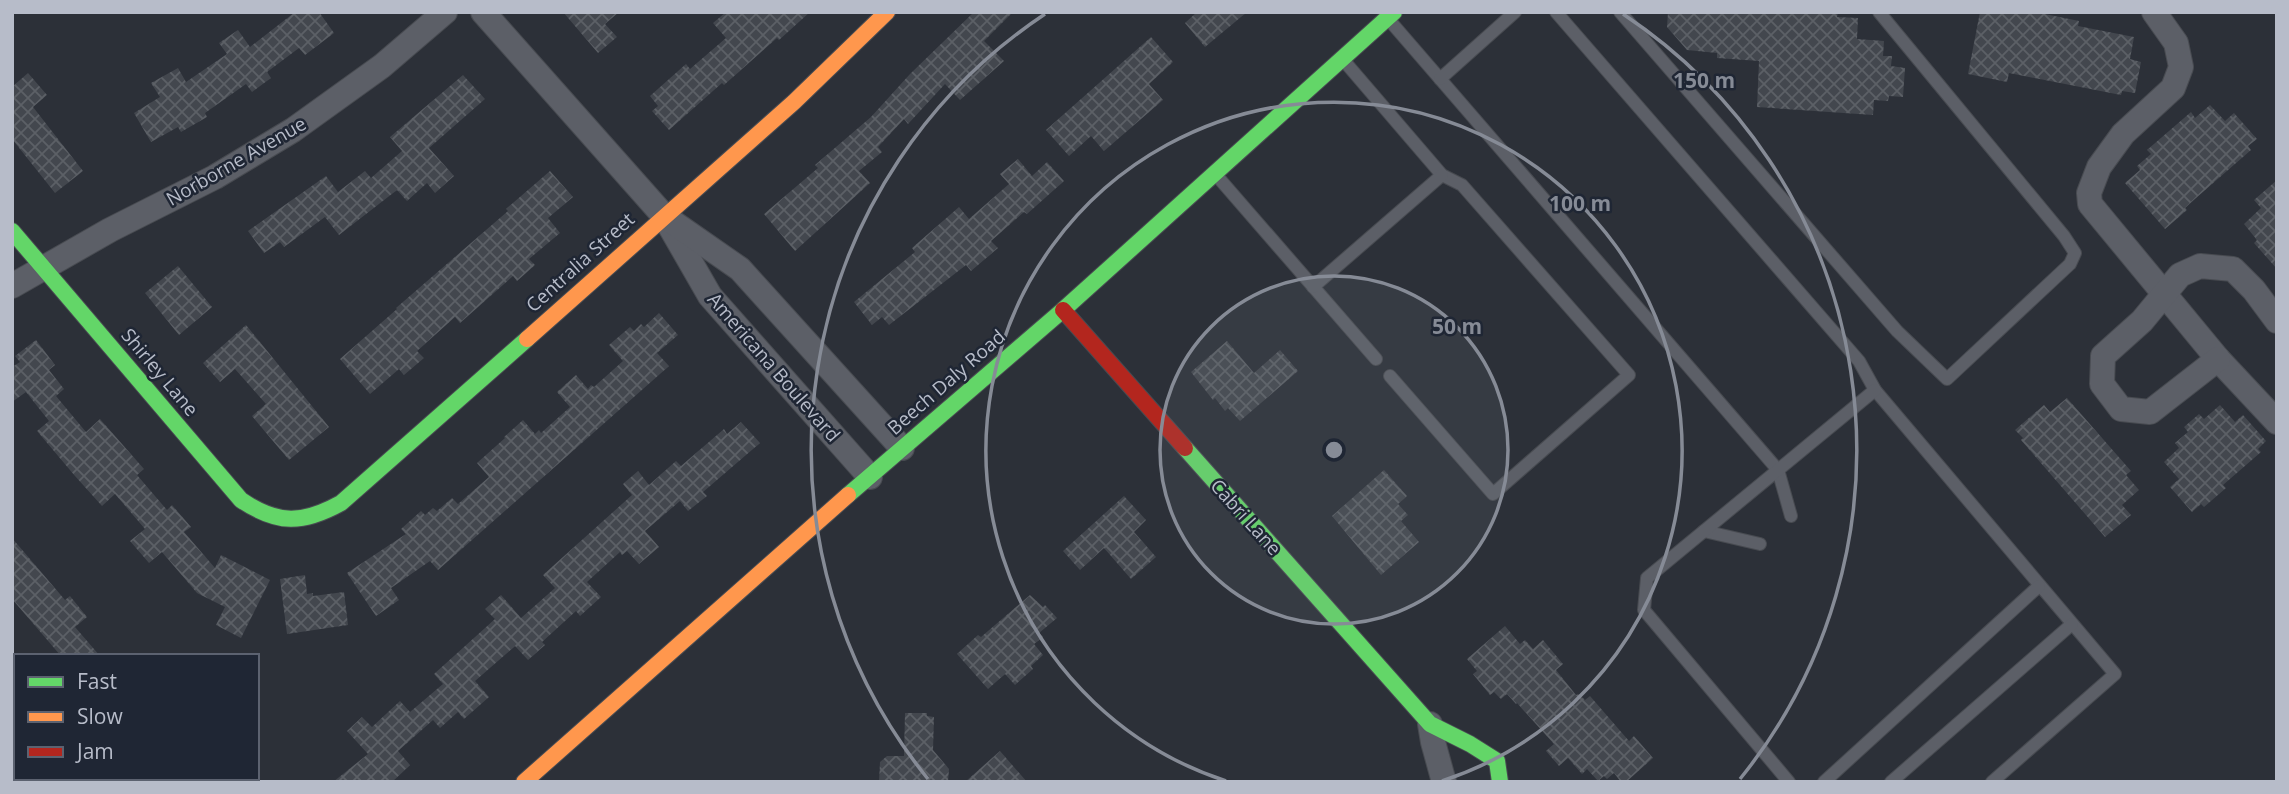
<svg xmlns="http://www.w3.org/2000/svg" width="2289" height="794" font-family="'Open Sans',sans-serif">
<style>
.building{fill:url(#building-cross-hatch)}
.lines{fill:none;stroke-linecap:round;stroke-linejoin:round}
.lane-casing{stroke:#484b51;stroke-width:14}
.street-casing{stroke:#484b51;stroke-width:26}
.fast-casing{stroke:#484b51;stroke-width:18}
.slow-casing{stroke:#484b51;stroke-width:18}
.jam-casing{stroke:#484b51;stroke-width:18}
.lane{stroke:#5c5f67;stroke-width:12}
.street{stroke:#5c5f67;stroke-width:24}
.fast{stroke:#63d668;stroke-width:16}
.slow{stroke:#ff974d;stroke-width:16}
.jam{stroke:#b3261e;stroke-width:16}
.ring{fill:none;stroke:#868b96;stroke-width:3.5}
.labels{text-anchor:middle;stroke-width:5;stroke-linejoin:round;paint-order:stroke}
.street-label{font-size:19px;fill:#b7bcc9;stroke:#1f2634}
.centre{fill:#868b96;stroke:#1f2634;stroke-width:3.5}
.ring-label{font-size:21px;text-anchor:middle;font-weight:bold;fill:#868b96;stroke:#1f2634;stroke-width:5;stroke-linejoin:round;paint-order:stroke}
</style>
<defs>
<pattern id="building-cross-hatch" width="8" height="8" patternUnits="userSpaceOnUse" patternTransform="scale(1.75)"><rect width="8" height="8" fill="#43474e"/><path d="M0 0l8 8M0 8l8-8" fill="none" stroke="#5c6066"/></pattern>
</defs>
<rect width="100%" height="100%" fill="#2c3038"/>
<g class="building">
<polygon points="295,12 319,12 334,33 305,55 299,48 267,72 271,78 252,92 246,84 205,113 207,117 181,132 178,127 151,142 134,113 160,97 151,83 178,68 186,82 227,54 219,43 238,30 250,47"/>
<polygon points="563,12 619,12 605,24 617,37 598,53"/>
<polygon points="726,12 810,12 779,40 777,38 724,85 722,83 669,130 652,111 658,106 650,96 686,64 690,69 726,38 713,23"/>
<polygon points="974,12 1013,12 984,41 1004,61 960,100 945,84 908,124 904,119 878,147 882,152 859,171 870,183 795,251 764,214 818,168 815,165 871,117 910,74"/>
<polygon points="1197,12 1247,12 1205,47 1185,23"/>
<polygon points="1668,12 1838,12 1837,17 1858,18 1857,39 1884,41 1883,56 1892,56 1891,66 1905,68 1903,97 1889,96 1888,101 1874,100 1873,115 1757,107 1759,61 1717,58 1717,53 1687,50 1667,27"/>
<polygon points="1980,12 2035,12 2079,21 2078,26 2134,37 2130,59 2141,62 2135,93 2122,91 2121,95 2009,73 2007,82 1968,74"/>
<polygon points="1151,37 1173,62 1149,84 1163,100 1104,151 1091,136 1069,156 1046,130"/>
<polygon points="28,73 47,95 33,107 83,171 55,193 12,139 12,87"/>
<polygon points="463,75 485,99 429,148 454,176 435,193 427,183 407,201 397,190 339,235 325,217 284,247 280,242 264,253 248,231 326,176 338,192 365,171 371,178 402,151 390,137"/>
<polygon points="2210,105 2225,121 2234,113 2257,139 2248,146 2251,150 2196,198 2185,208 2187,210 2165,229 2125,183 2140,170 2137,166 2151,154 2147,150 2191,112 2195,118"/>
<polygon points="1018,159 1032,176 1047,162 1064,181 1027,214 1024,212 991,241 998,248 971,271 966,265 889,325 882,317 872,325 854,302 915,252 912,248 959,207 969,219 1009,184 1000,174"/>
<polygon points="550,171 573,197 548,218 560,233 529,259 535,265 517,281 513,276 460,323 455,317 417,351 424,358 404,375 399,369 370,394 340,359 397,309 396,308 508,211 506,209"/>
<polygon points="2277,180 2277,269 2254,243 2257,240 2244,224 2261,208 2254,200"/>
<polygon points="178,266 212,307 179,335 145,293"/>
<polygon points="659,313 678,335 657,353 669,366 438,570 430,561 391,588 399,600 376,616 347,573 406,534 401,529 421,511 425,515 433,508 437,511 452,498 458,504 489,477 477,463 505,438 504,437 523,420 535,434 539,430 541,433 570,407 557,392 576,375 588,389 591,385 594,387 623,361 609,345 630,327 634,331 641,324 644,327"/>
<polygon points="246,325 329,427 289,460 252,416 266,404 235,369 220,382 203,363"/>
<polygon points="36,340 55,365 49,370 64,389 56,396 86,432 100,419 144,469 137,475 167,510 172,505 191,527 184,532 215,568 221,555 270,580 241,638 216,625 225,607 197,593 162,552 149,563 130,541 145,529 115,494 102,506 75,476 37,431 49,421 26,392 12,402 12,367 20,362 15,356"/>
<polygon points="1227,341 1254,373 1280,350 1298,371 1240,421 1228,408 1225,411 1215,398 1213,400 1191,372"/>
<polygon points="2067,398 2131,471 2126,475 2139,490 2122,505 2131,515 2105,537 2021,440 2023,438 2015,430 2044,405 2050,412"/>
<polygon points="2220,405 2235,422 2243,415 2266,441 2258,449 2261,452 2223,485 2226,488 2204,507 2201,504 2192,512 2170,487 2179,479 2164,462 2179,448 2175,443 2188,432 2184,427 2199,414 2204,419"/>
<polygon points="741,422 760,443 703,492 707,496 688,511 680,501 645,531 659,547 639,564 627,551 622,555 620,552 587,582 601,597 580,616 576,611 542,642 545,645 528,660 515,646 475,681 489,697 464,719 458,712 440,728 433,720 398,751 410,765 392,782 333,782 368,754 347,731 362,717 372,727 400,701 410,712 443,684 434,674 495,619 485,609 501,595 521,618 555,588 543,575 632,495 623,484 638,471 649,485 676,461 681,466 724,429 727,434"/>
<polygon points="1384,470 1407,496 1398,504 1408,515 1401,521 1419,542 1381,575 1332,516"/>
<polygon points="1124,496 1146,520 1134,532 1156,557 1131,579 1104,548 1080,570 1063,551"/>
<polygon points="12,538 65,600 70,596 87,617 75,627 100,656 61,656 12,599"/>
<polygon points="305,575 307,594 313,593 313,596 344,592 348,625 287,634 280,579"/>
<polygon points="1030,595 1043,607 1045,605 1057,618 1039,633 1043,637 1034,644 1043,655 1031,666 1033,669 1015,685 1005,674 988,689 957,654 978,635 981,637"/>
<polygon points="1505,626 1520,644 1525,640 1533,649 1543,640 1563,664 1556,670 1576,695 1579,694 1585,700 1590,696 1629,741 1634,736 1653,758 1626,782 1621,782 1614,773 1607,779 1604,776 1598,781 1587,769 1582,774 1568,758 1559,766 1546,751 1554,744 1517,703 1516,704 1507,694 1501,699 1494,692 1490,695 1473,674 1477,671 1467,659"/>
<polygon points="905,713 927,713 927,716 934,717 933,750 949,769 948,782 879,782 880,762 887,756 904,756"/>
<polygon points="1000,751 1027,782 965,782"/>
</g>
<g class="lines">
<g class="lane-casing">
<g id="lane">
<polyline points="1556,12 1859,361 1875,390 2115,674 1992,782"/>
<polyline points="1620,12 1897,331 1947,379 2070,264 2075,253 2064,236 1879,12"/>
<polyline points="1390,21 1778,470 1791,516"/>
<polyline points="1345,62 1442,175 1462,185 1629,375 1493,494 1390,376"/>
<polyline points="1440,79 1515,12"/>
<polyline points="1217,176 1376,359"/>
<polyline points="1313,287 1442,175"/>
<polyline points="1704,531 1760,544"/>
<polyline points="1789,782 1644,610 1647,578 1875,390"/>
<polyline points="1824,782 2039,586"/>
<polyline points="1891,782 2072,624"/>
</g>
</g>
<g class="street-casing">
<g id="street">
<polyline points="483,12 664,216 710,296 870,477"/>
<polyline points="2154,12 2176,43 2181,67 2173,88 2123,134 2099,167 2089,193 2090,204 2218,359 2277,422"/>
<polyline points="671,221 740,269 902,448"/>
<polyline points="12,286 110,230 215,177 293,130 382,66 445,12"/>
<polyline points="2218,359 2150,412 2121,409 2102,384 2103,356 2142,321 2180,275 2200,266 2233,269 2254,290 2277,321"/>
<polyline points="1430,724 1433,742 1444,782"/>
</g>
</g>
<g class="fast-casing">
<g id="fast">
<path d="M12,231L241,500C278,525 303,524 341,503L527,339"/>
<polyline points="1185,448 1430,724 1470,744 1497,761 1500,782"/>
<polyline points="848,495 1063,310 1394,12"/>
<polyline points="12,740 16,744"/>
<polyline points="45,778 48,782"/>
</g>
</g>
<g class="slow-casing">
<g id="slow">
<polyline points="527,339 794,102 887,12"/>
<polyline points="524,782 848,495"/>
</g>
</g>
<g class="jam-casing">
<polyline id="jam" points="1063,310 1185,448"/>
</g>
<use href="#lane" class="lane"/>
<use href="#street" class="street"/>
<use href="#fast" class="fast"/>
<use href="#slow" class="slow"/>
<use href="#jam" class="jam"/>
</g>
<circle cx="1334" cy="450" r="174" fill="#868b96" fill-opacity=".12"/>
<g class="ring">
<circle cx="1334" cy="450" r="174"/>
<path d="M1226 781A348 348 0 1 1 1442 781"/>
<path d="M928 779A523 523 0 0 1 1045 14M1623 14A523 523 0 0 1 1740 779"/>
</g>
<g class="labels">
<g class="street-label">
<text transform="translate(236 161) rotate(-30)" y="7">Norborne Avenue</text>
<text transform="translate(580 262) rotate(-42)" y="7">Centralia Street</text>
<text transform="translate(774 367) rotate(49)" y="7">Americana Boulevard</text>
<text transform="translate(160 372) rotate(50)" y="7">Shirley Lane</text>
<text transform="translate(946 382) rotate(-41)" y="7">Beech Daly Road</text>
<text transform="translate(1246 517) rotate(48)" y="7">Cabri Lane</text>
</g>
</g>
<circle cx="1334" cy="450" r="10" class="centre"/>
<g class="ring-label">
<text x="1704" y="88">150 m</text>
<text x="1580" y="211">100 m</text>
<text x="1457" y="334">50 m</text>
</g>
<rect width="2289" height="794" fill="none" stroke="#b7bcc9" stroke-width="28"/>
<rect x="14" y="654" width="245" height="126" fill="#1f2634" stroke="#5c6270" stroke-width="2"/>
<rect x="28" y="677" width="35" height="10" fill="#63d668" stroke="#5c6270" stroke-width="2"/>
<text x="77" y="689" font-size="21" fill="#b7bcc9">Fast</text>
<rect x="28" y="712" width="35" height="10" fill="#ff974d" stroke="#5c6270" stroke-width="2"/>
<text x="77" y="724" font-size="21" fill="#b7bcc9">Slow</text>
<rect x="28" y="747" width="35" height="10" fill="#b3261e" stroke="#5c6270" stroke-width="2"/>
<text x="77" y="759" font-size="21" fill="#b7bcc9">Jam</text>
</svg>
